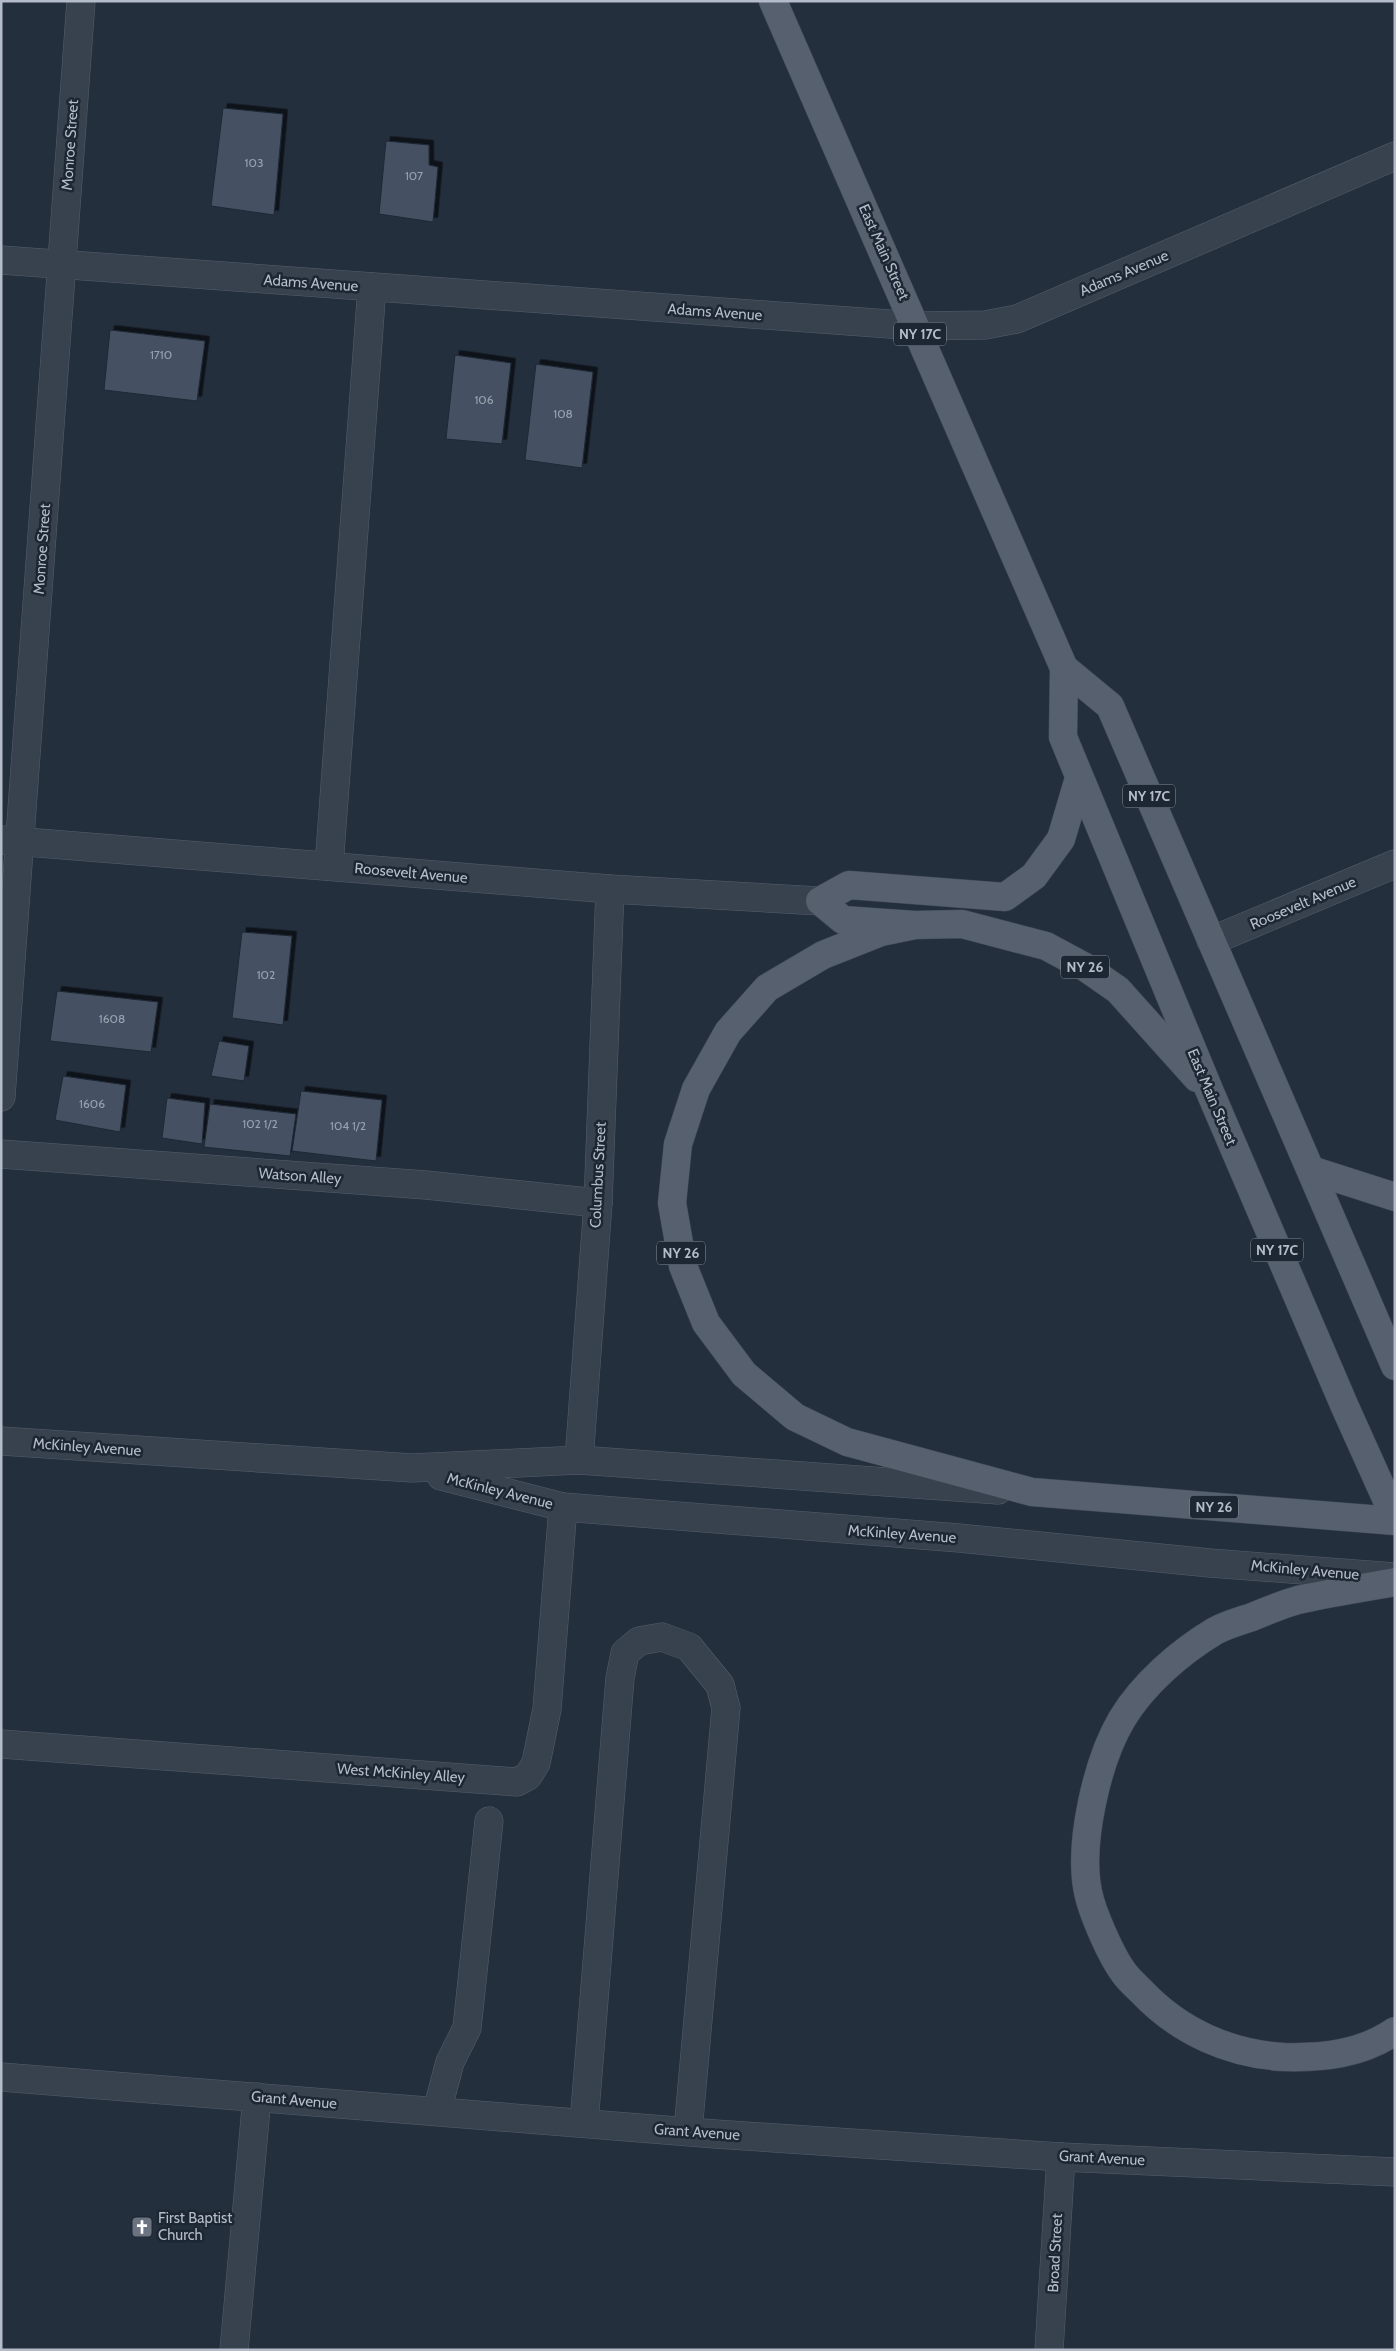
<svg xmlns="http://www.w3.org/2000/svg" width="1396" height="2351" font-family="Cabin,sans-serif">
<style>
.building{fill:#455162;stroke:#1f2835;filter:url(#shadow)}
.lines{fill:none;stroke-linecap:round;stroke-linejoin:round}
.minor-casing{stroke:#565f6c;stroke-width:29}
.major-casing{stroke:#414a57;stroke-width:29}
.minor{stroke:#38414e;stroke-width:28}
.major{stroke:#56606e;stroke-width:28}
.labels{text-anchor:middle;stroke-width:5;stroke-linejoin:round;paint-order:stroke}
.number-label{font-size:12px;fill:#98a1af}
.shield{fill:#1d2633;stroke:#878f9c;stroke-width:1}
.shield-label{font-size:14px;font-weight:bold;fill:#b4bcc9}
.street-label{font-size:15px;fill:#b4bcc9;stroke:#1d2633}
.poi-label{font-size:15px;fill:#b4bcc9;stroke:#1d2633;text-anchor:start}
</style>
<defs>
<filter id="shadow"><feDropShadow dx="4.5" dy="-4.5" stdDeviation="0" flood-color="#0009"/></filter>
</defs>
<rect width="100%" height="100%" fill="#242f3e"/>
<g class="building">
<polygon points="223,108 283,114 274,215 211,206"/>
<polygon points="386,141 429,145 429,165 438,167 433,222 379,214"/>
<polygon points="110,330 205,341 197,401 104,390"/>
<polygon points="455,355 511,363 502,444 446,439"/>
<polygon points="536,364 593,372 582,468 525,460"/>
<polygon points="242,932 292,936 283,1025 232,1018"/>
<polygon points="57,991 158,1002 151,1052 50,1041"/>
<polygon points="219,1041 249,1046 244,1081 211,1076"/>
<polygon points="63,1076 126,1085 120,1132 55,1120"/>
<polygon points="301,1091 382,1100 376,1161 292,1151"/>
<polygon points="167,1098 205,1103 202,1144 162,1138"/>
<polygon points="210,1104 296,1114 290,1156 204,1147"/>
</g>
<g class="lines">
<g class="minor-casing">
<g id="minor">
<polyline points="1,260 917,326 985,325 1017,319 1395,156"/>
<polyline points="1,840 610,889 820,901"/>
<polyline points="329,866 372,287"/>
<polyline points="1211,941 1395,864"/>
<polyline points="1,1097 81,1"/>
<polyline points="1,1154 426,1185 598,1203"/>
<polyline points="1,1441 412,1468 579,1460 998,1490"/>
<polyline points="579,1460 598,1203 610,889"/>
<polyline points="441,1476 563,1507 959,1538 1210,1563 1395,1577"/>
<polyline points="1,1744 517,1782 528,1776 536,1763 547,1709 563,1507"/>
<polyline points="1,2077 715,2134 1061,2157 1395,2172"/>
<polyline points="437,2111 450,2062 467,2028 489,1821"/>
<polyline points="584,2123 620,1678 625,1653 639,1641 662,1637 689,1647 720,1685 726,1708 688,2131"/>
<polyline points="234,2350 257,2097"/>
<polyline points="1049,2350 1061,2157"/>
</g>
</g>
<g class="major-casing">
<g id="major">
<polyline points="773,1 1064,668 1063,737 1210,1092 1345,1407 1395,1518"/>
<polyline points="1064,668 1110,706 1395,1366"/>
<polyline points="1079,778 1061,839 1034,876 1005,897 849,885 820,901 843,920 915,925 962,924 1046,946 1085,967 1118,990 1197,1078"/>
<polyline points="915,925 881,932 823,955 767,988 728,1032 696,1089 678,1144 672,1203 683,1266 706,1323 744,1374 795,1417 847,1442 1032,1492 1395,1521"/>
<polyline points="1311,1170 1395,1197"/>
<path d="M1395,1582C1363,1588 1330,1593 1298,1600C1283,1604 1267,1611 1252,1617C1240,1621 1226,1625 1215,1631C1180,1652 1143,1684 1122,1719C1097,1761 1078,1844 1088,1892C1092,1912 1111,1956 1124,1973C1129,1980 1136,1986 1142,1992C1180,2032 1230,2054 1284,2057C1323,2058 1362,2054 1395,2031"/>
</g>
</g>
<use href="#minor" class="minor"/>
<use href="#major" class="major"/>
</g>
<defs>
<g id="church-square" transform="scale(1.125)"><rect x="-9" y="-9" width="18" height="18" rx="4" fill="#6b7280" stroke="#1d2633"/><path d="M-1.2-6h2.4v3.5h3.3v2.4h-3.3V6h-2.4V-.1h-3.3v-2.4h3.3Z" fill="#fff"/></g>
</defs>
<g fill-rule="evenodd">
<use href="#church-square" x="142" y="2227"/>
</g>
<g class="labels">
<g class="number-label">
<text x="254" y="167">103</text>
<text x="414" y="180">107</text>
<text x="161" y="359">1710</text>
<text x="484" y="404">106</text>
<text x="563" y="418">108</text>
<text x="266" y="979">102</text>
<text x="112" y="1023">1608</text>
<text x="92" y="1108">1606</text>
<text x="260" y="1128">102 1/2</text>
<text x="348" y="1130">104 1/2</text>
</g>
<g class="shield">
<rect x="894" y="322.5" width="52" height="23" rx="4"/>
<rect x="1123" y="784.5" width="52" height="23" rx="4"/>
<rect x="1061" y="955.5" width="48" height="23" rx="4"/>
<rect x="1251" y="1238.5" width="52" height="23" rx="4"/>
<rect x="657" y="1241.5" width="48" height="23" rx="4"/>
<rect x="1190" y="1495.5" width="48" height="23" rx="4"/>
</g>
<g class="shield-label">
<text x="920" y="339">NY 17C</text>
<text x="1149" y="801">NY 17C</text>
<text x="1085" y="972">NY 26</text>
<text x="1277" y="1255">NY 17C</text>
<text x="681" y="1258">NY 26</text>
<text x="1214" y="1512">NY 26</text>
</g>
<g class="street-label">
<text transform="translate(70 145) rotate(-86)" y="5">Monroe Street</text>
<text transform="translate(884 252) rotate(66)" y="5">East Main Street</text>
<text transform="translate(1124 273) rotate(-23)" y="5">Adams Avenue</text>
<text transform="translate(311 283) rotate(4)" y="5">Adams Avenue</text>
<text transform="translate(715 312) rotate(4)" y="5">Adams Avenue</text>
<text transform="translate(42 549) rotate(-86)" y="5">Monroe Street</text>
<text transform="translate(411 873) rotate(5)" y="5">Roosevelt Avenue</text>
<text transform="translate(1303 903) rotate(-23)" y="5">Roosevelt Avenue</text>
<text transform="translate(1212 1097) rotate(67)" y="5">East Main Street</text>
<text transform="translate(598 1175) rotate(-87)" y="5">Columbus Street</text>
<text transform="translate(300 1176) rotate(4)" y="5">Watson Alley</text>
<text transform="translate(87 1447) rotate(4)" y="5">McKinley Avenue</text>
<text transform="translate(500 1491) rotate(14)" y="5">McKinley Avenue</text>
<text transform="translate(902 1534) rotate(4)" y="5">McKinley Avenue</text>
<text transform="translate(1305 1570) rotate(5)" y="5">McKinley Avenue</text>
<text transform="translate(401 1773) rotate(4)" y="5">West McKinley Alley</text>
<text transform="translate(294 2100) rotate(5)" y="5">Grant Avenue</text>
<text transform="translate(697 2132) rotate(4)" y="5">Grant Avenue</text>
<text transform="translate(1102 2158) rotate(3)" y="5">Grant Avenue</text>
<text transform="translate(1055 2253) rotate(-87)" y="5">Broad Street</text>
</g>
<g class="poi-label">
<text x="158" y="2223">First Baptist<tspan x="158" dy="17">Church</tspan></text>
</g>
</g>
<rect width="1396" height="2351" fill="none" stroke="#b4bcc9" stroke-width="5"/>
</svg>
